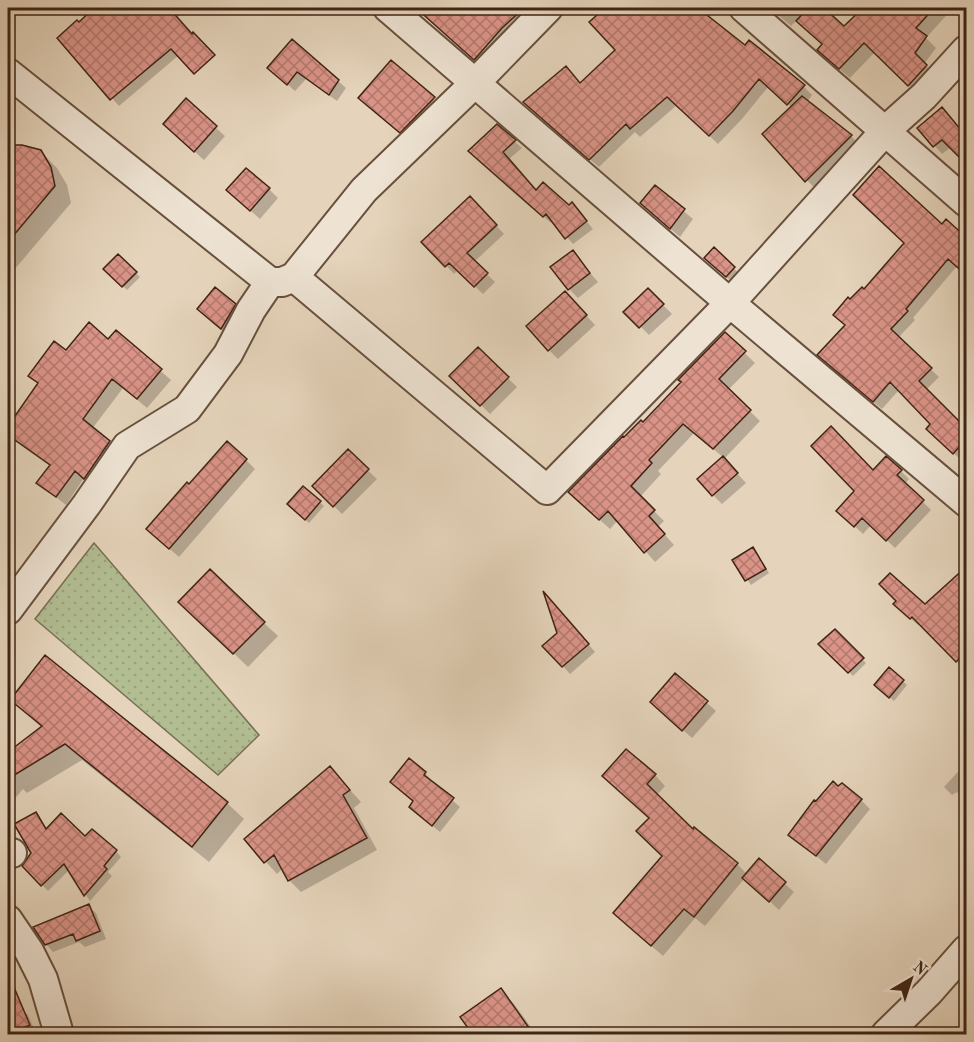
<svg xmlns="http://www.w3.org/2000/svg" width="974" height="1042" font-family="'Old Standard TT',serif">
	<defs>
		<pattern id="grass-dots" width="8" height="8" patternUnits="userSpaceOnUse" patternTransform="scale(1.5)"><rect width="8" height="8" fill="#b2bd92"/><path d="M2 2h.1M6 6h.1" fill="none" stroke="#9aa27d" stroke-width="1.8" stroke-linecap="round"/></pattern>
		<pattern id="building-cross-hatch" width="8" height="8" patternUnits="userSpaceOnUse" patternTransform="scale(1.5)"><rect width="8" height="8" fill="#da9387"/><path d="M0 0l8 8M0 8l8-8" fill="none" stroke="#b2786d"/></pattern>
	</defs>
	<rect width="100%" height="100%" fill="#e5d4bb"/>
	<filter id="stains"><feTurbulence type="fractalNoise" baseFrequency=".00333" numOctaves="4"/><feColorMatrix values="0 0 0 0 .2 0 0 0 0 .09 0 0 0 0 .02 0 0 0 .5 -.17"/></filter>
	<radialGradient id="worn" r=".72"><stop offset=".6" stop-color="#630" stop-opacity="0"/><stop offset="1" stop-color="#630" stop-opacity=".3"/></radialGradient>
	<path fill="url(#grass-dots)" stroke="#787054" stroke-width="1.5" d="M94 543 259 735 218 775 35 619Z"/>
	<path fill="#0003" d="M97 8H187L178 17 210 52 179 55 119 106 59 38 79 24Z
		M425 8H450L456 14 462 8H540L483 67 436 25 431 14Z
		M607 8H684L697 21 745 47 749 42 804 87 812 95 807 102 851 136 864 150 820 194 764 134 792 108 769 86 741 120 718 144 677 105 640 137 635 132 599 167 533 111 581 84 617 51 591 23Z
		M770 8H821L844 28 865 8H953L926 38 936 48 924 64 937 76 919 95 875 52 850 78 829 60 824 44 797 20 791 26Z
		M292 41 346 88 337 101 306 79 295 91 277 75Z
		M391 62 447 112 414 145 360 98Z
		M186 101 225 136 204 160 174 133Z
		M497 126 522 148 508 160 537 191 569 207 572 204 593 229 573 244 553 221 551 223 476 158Z
		M919 128 961 131 964 128 966 130V162L951 147 942 154Z
		M22 146 40 151 57 168 67 185 71 203 8 277V147Z
		M655 187 693 219 680 237 651 212Z
		M269 189 278 198 260 219 237 199Z
		M478 206 504 234 474 262 495 282 483 294 458 270 454 274 424 242Z
		M946 222 966 239V274L957 266 913 318 915 320 898 338 939 377 926 390 966 430V456L962 461 936 437 932 424 899 390 882 409 827 363 847 326 850 301Z
		M714 250 743 277 735 285 706 258Z
		M572 252 598 282 578 298 569 289Z
		M118 256 140 277 127 290 105 269Z
		M648 290 672 314 649 335 626 312Z
		M574 302 595 325 558 359 549 350Z
		M235 305 244 314 231 337 208 317Z
		M116 332 171 380 147 408 123 388 92 429 108 442 66 505 38 483 51 466 15 441 8 434V428L38 384 30 376 66 352 109 341Z
		M725 334 755 363 728 390 760 421 724 459 746 483 722 504 713 495 724 458 694 433 658 471 661 474 640 497 664 521 658 527 674 545 655 562 618 520 610 529 580 502 643 424Z
		M478 349 517 387 490 414 452 376Z
		M110 444 119 452 95 487 86 479Z
		M348 452 377 479 342 514 314 486Z
		M246 460 255 469 179 557 157 538 189 486Z
		M901 471 909 479 905 484 931 510 895 548 871 525 863 534 838 511 873 472Z
		M303 488 324 506 309 523 289 504Z
		M757 553 769 573 751 585 734 561Z
		M966 569V671L920 623 918 625 902 611 925 606Z
		M550 600 595 652 570 674 545 646 558 634Z
		M194 615 264 623 278 636 248 667Z
		M834 631 866 663 853 676 821 644Z
		M889 669 907 685 894 701 880 689Z
		M12 700 227 803 244 819 209 862 82 760 27 793 23 789 12 802 8 798V754L42 728Z
		M707 703 716 711 692 738 661 711Z
		M966 763V804L957 792 952 795 944 787Z
		M330 768 361 802 354 808 377 850 301 892 289 880 283 868 277 874 246 840Z
		M425 773 432 781 431 782 460 807 440 832 418 814 415 801 399 789Z
		M655 775 665 786 656 796 693 831 737 864 747 874 759 860 794 892 779 910 745 878 705 926 695 918 663 956 626 924 664 856 651 818 615 787Z
		M861 800 870 809 826 864 790 835Z
		M36 814 47 829 85 838 116 851 121 857 108 872 112 876 90 901 69 870 48 891 24 866 32 853Z
		M88 906 96 913 106 939 85 947 79 942 53 952 46 944Z
		M8 973 21 1008 28 1015 35 1031 27 1034H8Z
		M501 990 514 1004 536 1034H474Z"/>
	<path fill="url(#building-cross-hatch)" stroke="#3f2415" stroke-width="1.5" d="M94 8H169L192 34 193 32 215 55 194 74 171 49 110 100 57 38 77 20 79 22Z
		M416 8H524L502 28 474 60Z
		M605 8H698L745 45 749 40 805 85 787 105 759 79 733 111 709 136 667 97 630 129 626 124 589 160 523 102 566 66 580 83 615 50 589 22Z
		M808 8H824L844 26 863 8H934L916 28 927 36 915 53 927 65 908 86 864 43 839 69 817 50 822 44 796 21Z
		M292 39 339 80 329 95 297 72 287 85 267 68Z
		M391 60 435 97 400 133 358 98Z
		M802 96 852 135 805 182 762 134Z
		M186 98 217 126 194 152 163 124Z
		M942 107 966 136V164L942 140 933 147 917 128Z
		M497 124 516 140 503 152 536 190 543 182 569 205 572 202 587 221 565 239 546 214 543 217 468 151Z
		M8 145H22L41 150 51 167 55 186 8 242Z
		M879 166 942 224 946 219 966 237V275L948 259 906 309 908 311 891 329 932 368 919 381 966 428V439L953 454 926 429 930 424 890 382 873 402 817 355 845 325 833 315 848 297 850 299 862 287 864 289 904 243 853 195Z
		M246 168 270 188 250 211 226 190Z
		M655 185 685 209 670 229 640 203Z
		M470 196 497 225 467 253 488 273 474 287 449 263 445 267 421 242Z
		M714 247 735 267 726 277 704 258Z
		M573 250 590 273 568 290 550 267Z
		M118 254 137 272 122 287 103 269Z
		M215 287 236 304 221 329 197 309Z
		M648 288 664 304 639 328 623 312Z
		M565 291 587 315 548 351 526 326Z
		M89 322 108 339 116 330 162 369 137 399 112 379 83 419 110 441 84 479 75 471 56 497 36 483 50 465 8 435V426L38 383 28 376 54 341 66 350Z
		M725 332 746 351 719 379 751 410 713 449 683 424 649 460 652 463 631 486 655 510 649 516 665 534 644 553 608 511 599 520 568 492 623 436 624 437 641 420 643 422 681 382 678 380Z
		M478 347 509 377 480 406 449 376Z
		M831 426 873 470 886 456 902 470 897 475 924 500 886 541 862 518 854 527 836 511 854 491 811 446Z
		M227 441 247 459 169 549 146 529 187 482 189 484Z
		M348 449 369 469 333 507 312 486Z
		M723 456 738 473 712 496 697 479Z
		M303 486 321 501 305 520 287 504Z
		M753 547 766 569 745 581 732 560Z
		M966 567V652L956 662 912 617 910 619 893 604 896 601 879 584 890 573 925 604Z
		M210 569 265 622 233 654 178 602Z
		M543 591 589 644 562 667 542 646 557 633Z
		M835 629 864 658 848 673 818 644Z
		M45 655 228 802 192 847 65 744 8 779V752L42 726 10 700Z
		M889 667 904 680 889 698 874 685Z
		M675 673 708 701 682 731 650 702Z
		M626 749 656 774 647 784 693 829 694 827 738 863 694 917 684 909 651 946 613 913 662 856 636 831 649 818 602 776Z
		M409 758 426 772 424 775 454 798 432 826 409 807 413 801 390 782Z
		M330 766 350 790 343 795 367 838 288 881 274 855 264 863 244 839Z
		M833 781 838 786 842 783 862 799 816 856 788 835 814 800 816 801Z
		M36 812 46 829 61 813 85 836 92 829 117 850 104 866 107 869 84 896 64 864 41 886 22 866 31 853 14 824Z
		M759 858 786 882 769 902 742 878Z
		M89 904 100 931 76 941 73 934 45 945 33 927Z
		M8 973 30 1025 8 1034Z
		M501 988 534 1035H473L460 1017Z"/>
	<g fill="none" stroke-linecap="round" stroke-linejoin="round">
		<g stroke="#68503e" stroke-width="32">
			<path id="street" d="M388 8 730 303 966 502
				M744 8 966 202
				M8 73 270 282H282L294 277 547 490 730 303 886 130 924 96 966 50
				M294 277 364 190 476 82 548 8
				M8 610 87 504 127 446 187 409 228 354 251 310 270 282
				M8 854 12 853
				M8 920 29 951 43 979 59 1034
				M886 1034 929 992 966 950"/>
		</g>
		<use href="#street" stroke="#eee3d3" stroke-width="28"/>
	</g>
	<rect width="974" height="1042" fill="none" stroke="#e5d4bb" stroke-width="30"/>
	<rect x="9" y="9" width="956" height="1024" fill="none" stroke="#3f2415" stroke-width="3"/>
	<rect x="15" y="15" width="944" height="1012" fill="none" stroke="#3f2415" stroke-width="1.5"/>
	<g transform="translate(911 979) rotate(39)" stroke="#eee3d3" stroke-width="4.5" paint-order="stroke">
	<path d="M0-4.5L10 22L0 15L-10 22Z" fill="#3f2415"/>
	<text y="-9" font-size="16" font-weight="bold" text-anchor="middle" fill="#3f2415">N</text>
	</g>
	<rect width="100%" height="100%" filter="url(#stains)"/>
	<rect width="100%" height="100%" fill="url(#worn)"/>
</svg>
